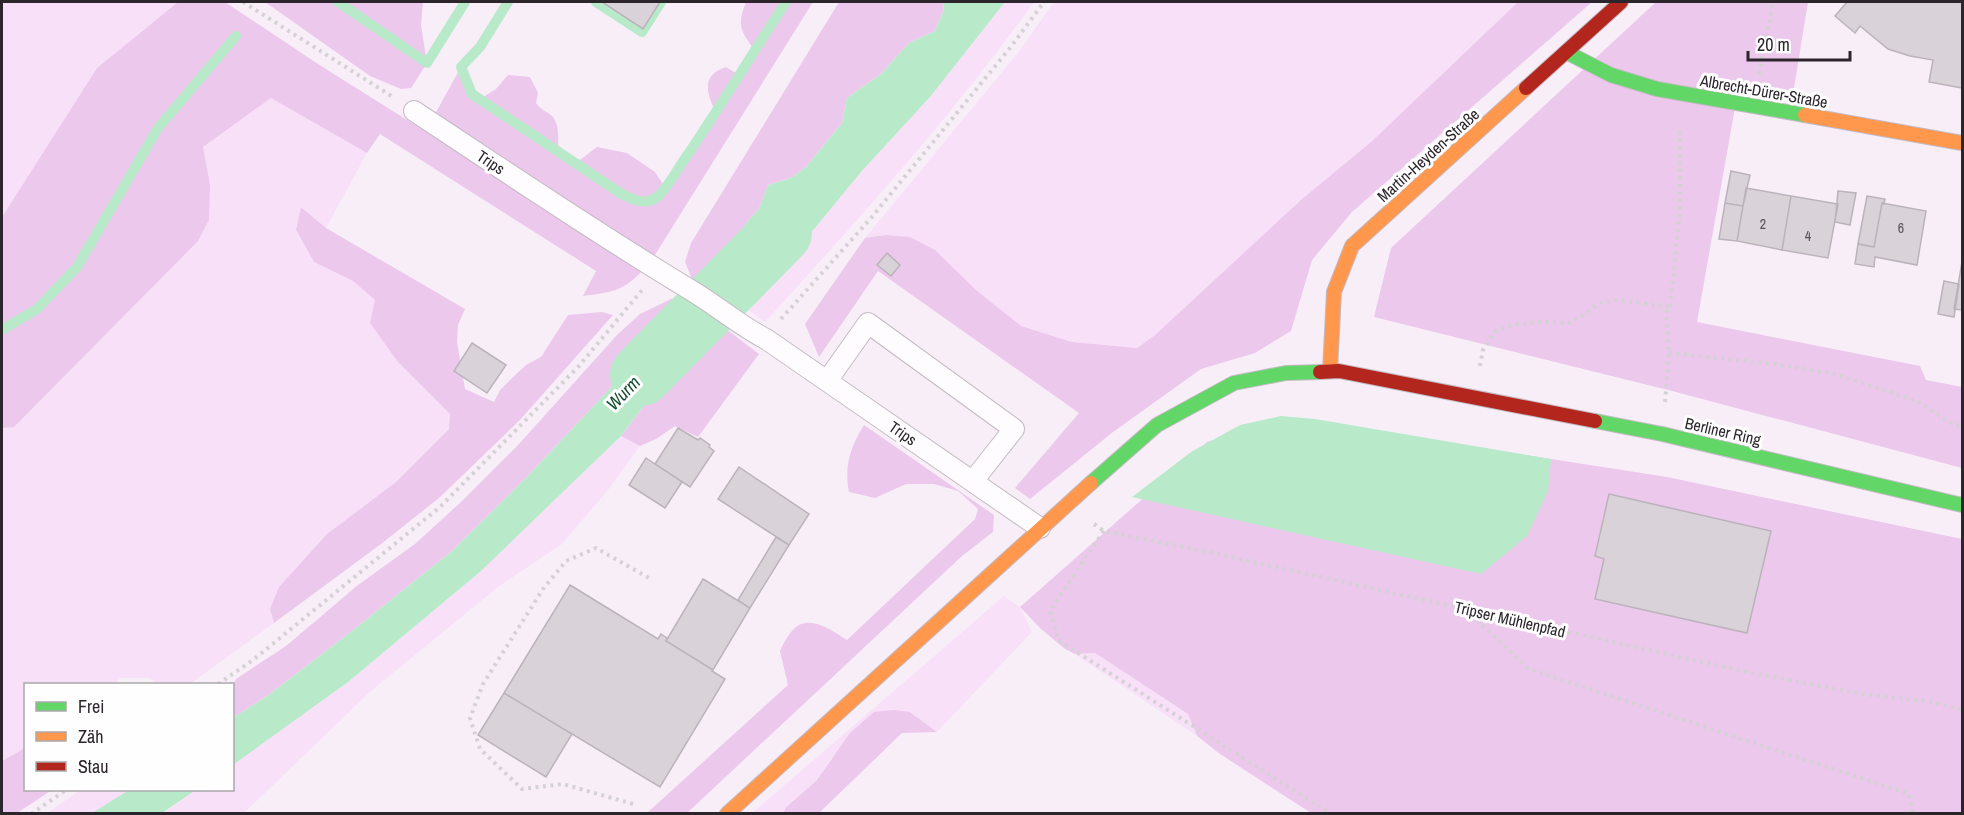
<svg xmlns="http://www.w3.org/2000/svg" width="1964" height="815" font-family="'Archivo Narrow',sans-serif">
	<rect width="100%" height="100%" fill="#f8eef8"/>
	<path fill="#f9e0f9" d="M2 2H178L97 68 2 217Z
		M1005 2H1034C953 115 859 219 765 322L740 304 796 251 861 172 930 97Z
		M1054 2H1518L1371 142 1302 199 1155 335 1137 348 1072 342 1021 326 976 290 886 235 865 238 1017 54Z
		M271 98 367 153 326 228 302 207 296 231 314 262 353 281 375 300 398 362 450 414 449 429 396 482 327 534 279 587 270 609 274 623 190 684H157L150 678H120L115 684H26L25 748 2 761V338L176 166Z
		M621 436 640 446 608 490 562 544 498 587 371 691 244 813 162 814 196 790H232L233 765 348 682 481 571Z
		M1004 596 1020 607 1032 632 937 732 910 712 832 757 816 781 786 806 783 813 751 814Z
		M1095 653 1188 714 1197 736 1075 654Z
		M80 790H129L92 813 46 814Z"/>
	<path fill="#ecc8ec" d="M178 2H225L318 64 644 269C623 292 612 292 583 296L596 271 380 134 367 153 271 98 203 147 210 185 209 220 198 241 14 427 2 428V217L97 68Z
		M265 2H423L421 25 427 63 411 88 401 89 370 76Z
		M746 2H813L653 258 435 114 461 67 472 94 480 99 496 89 508 75 530 77 538 93 536 103C541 110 546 111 552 116 560 124 558 141 558 152L576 163 597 147 627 153 655 172 665 187 716 112C706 93 701 75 726 67L739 75 755 51C740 30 737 26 746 2Z
		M839 2H944L943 12 935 31 909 43 881 74 847 98 842 123 806 167 791 178 768 185 759 209 747 222 707 284 692 279 685 262 691 243Z
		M1518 2H1592L1352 212 1312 260 1291 331 1255 353 1201 369 1113 432 1030 499 1015 488 1079 413 878 271 819 357 805 324 865 238 886 235 910 237 935 250 976 290 1021 326 1072 342 1137 348 1155 335 1302 199 1371 142Z
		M1656 2H1808L1793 94 1739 85 1697 322 1920 366 1926 380 1962 387V468L1676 392 1374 317 1391 248Z
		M301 207 326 228 465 309 458 325 457 342 465 389 494 402 500 390 510 380 526 365 541 357 568 315 602 312 613 315 520 420 439 498 381 544 274 623 270 609 279 587 327 534 396 482 449 429 450 414 398 362 370 323 375 300 353 281 314 262 296 230Z
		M671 299 681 300 695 310 619 379 525 479 452 551 352 631 270 694 233 718V685L236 679 286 646 358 585 415 544 461 502 519 444 617 335 640 314Z
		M725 328 759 354 698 437 675 426 656 439 640 446 621 436 648 400 684 360Z
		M1328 424 1667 477 1962 539V813H1311L1220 754 1197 736 1188 714 1095 653 1075 654 1065 649 1041 629 1020 607 1207 442 1265 425Z
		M864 425 994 515 993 532 962 556 687 813H647L788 685 780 651C783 645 787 636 792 631 808 612 832 631 847 640L975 519 978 509 958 491 934 484H906L875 498 849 492C844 466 850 448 864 425Z
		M894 710 910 712 937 732 902 733 819 813H783L786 807 816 781 850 733 874 712Z
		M25 748 26 790H52L17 813H2V761Z"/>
	<path fill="#b8eaca" d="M944 2H1005L930 97 861 172 796 251 740 304 707 284 747 222 759 209 768 185 791 178 806 167 842 123 847 98 881 74 909 43 935 31 943 12Z
		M695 310 725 328 684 360 648 400 621 436 481 571 348 682 233 765V718L270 694 352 631 452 551 525 479 619 379Z
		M1281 416 1315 419 1551 459 1548 491 1527 536 1481 574 1132 497 1191 452 1240 425Z
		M129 790H196L162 813H92Z"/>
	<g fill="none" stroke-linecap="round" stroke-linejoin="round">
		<path stroke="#b8eaca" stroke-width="10" d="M338 2 427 63 465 2
			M508 2 480 47 461 67 472 94 620 193C632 199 646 207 658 196 669 186 679 166 688 154 722 104 753 52 786 2
			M596 2 642 32 661 2
			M2 330 37 309 77 267 158 128 236 36"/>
		<path stroke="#b8eaca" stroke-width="62" d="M641 375 781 233"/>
	</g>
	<path fill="#d9d2d9" stroke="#bbb3bb" stroke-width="1.5" d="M602 2H660L643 29Z
		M1847 2H1962V88L1929 82 1933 60 1910 56 1888 49 1860 26 1855 33 1835 16Z
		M1731 171 1750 175 1743 206 1725 203Z
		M1746 188 1791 196 1782 250 1737 241Z
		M1838 191 1856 193 1850 225 1835 222Z
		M1791 196 1838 204 1828 258 1782 250Z
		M1867 196 1885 199 1884 204 1882 203 1874 247 1858 244Z
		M1725 203 1743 206 1737 241 1719 239Z
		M1882 203 1926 211 1917 265 1875 257 1874 267 1855 264 1858 244 1874 247Z
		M887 253 900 265 891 276 877 265Z
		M1962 262V310L1954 309Z
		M1944 281 1959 284 1954 317 1938 314Z
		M472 343 506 365 487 393 454 371Z
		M678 428 698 440 700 438 710 445 709 447 714 451 690 487 655 464Z
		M646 458 682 482 665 508 629 485Z
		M739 467 809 514 789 545 718 499Z
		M1609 494 1771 531 1747 633 1595 599 1604 559 1595 556Z
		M776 537 789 545 750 608 738 600Z
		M703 579 750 608 713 670 666 641Z
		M570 585 658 639 661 634 667 638 666 641 713 670 712 671 725 679 660 787 504 693Z
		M504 693 572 734 546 777 478 735Z"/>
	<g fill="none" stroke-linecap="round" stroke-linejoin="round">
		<g stroke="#c3bbc3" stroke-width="22">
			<path id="lane" d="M414 111C505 171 596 233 689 289 716 305 739 325 766 339L1040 528
				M827 381 868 323 1014 429 973 481"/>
		</g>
		<g stroke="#c3bbc3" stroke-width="16">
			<path id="fast" d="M1566 52 1611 75 1657 89 1805 115
				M1595 421 1662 434 1962 505
				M1091 483 1157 425 1234 383 1286 373 1320 372"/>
		</g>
		<g stroke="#c3bbc3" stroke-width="16">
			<path id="slow" d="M1805 115 1962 143
				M1330 371 1334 292 1352 246 1526 88
				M727 814 1091 483"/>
		</g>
		<g stroke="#c3bbc3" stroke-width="16">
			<path id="jam" d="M1526 88 1621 2
				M1320 372 1339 371 1595 421"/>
		</g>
		<path stroke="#d5d2d5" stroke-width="4" stroke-dasharray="3 4.5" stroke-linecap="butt" d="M243 2 393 97
			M1759 74 1773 2
			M781 319 871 218 1010 48 1044 2
			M1669 353 1775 364 1835 374 1917 401 1954 425 1962 426
			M1480 366 1483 350 1496 331 1513 325 1543 322 1569 323 1585 314 1600 303 1618 300 1669 307
			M1665 402 1669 353 1666 312 1670 308 1680 209V127
			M1094 524 1104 531 1218 554 1752 673 1862 694 1932 702 1962 710
			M1104 531 1050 610 1058 640 1331 814
			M1466 610 1529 669 1909 794 1913 814
			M218 684 253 660 440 507 579 366 642 290
			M633 804 563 784 522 789 480 749 470 718 483 684 543 589 566 561 596 548 649 578
			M31 814 66 790"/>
		<use href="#lane" stroke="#fefcfe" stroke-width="20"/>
		<use href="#fast" stroke="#63d668" stroke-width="14"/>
		<use href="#slow" stroke="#ff974d" stroke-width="14"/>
		<use href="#jam" stroke="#b3261e" stroke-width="14"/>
	</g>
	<g text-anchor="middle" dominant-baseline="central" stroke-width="6" stroke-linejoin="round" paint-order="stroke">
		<g font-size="14" fill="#575157">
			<text x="1763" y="224">2</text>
			<text x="1901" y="228">6</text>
			<text x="1808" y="236">4</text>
		</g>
		<g font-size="16" fill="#2c262c" stroke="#fefefe">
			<text transform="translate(1764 91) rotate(10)">Albrecht-Dürer-Straße</text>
			<text transform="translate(1428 155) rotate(-42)">Martin-Heyden-Straße</text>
			<text transform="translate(491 162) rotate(34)">Trips</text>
			<text transform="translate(1723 431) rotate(13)">Berliner Ring</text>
			<text transform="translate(903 433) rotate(35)">Trips</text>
			<text transform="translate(1510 619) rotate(13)">Tripser Mühlenpfad</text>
		</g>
		<g font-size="18" font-style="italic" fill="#154c2d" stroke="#fefefe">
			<text transform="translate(623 393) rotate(-46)">Wurm</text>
		</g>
	</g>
	<rect width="1964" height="815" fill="none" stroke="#2c262c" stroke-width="6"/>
	<rect x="24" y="683" width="210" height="108" fill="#fefefe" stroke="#aaa8aa" stroke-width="1.5"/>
	<rect x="36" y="702" width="30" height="9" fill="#63d668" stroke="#aaa8aa" stroke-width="1.5"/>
	<text x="78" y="713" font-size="18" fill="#2c262c">Frei</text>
	<rect x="36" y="732" width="30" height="9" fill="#ff974d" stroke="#aaa8aa" stroke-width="1.5"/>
	<text x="78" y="743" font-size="18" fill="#2c262c">Zäh</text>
	<rect x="36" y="762" width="30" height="9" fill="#b3261e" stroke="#aaa8aa" stroke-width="1.5"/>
	<text x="78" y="773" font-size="18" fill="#2c262c">Stau</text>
	<path d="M1748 51v9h102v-9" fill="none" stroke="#2c262c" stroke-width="3"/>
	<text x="1757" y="51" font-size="18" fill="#2c262c" stroke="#fefefe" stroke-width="4.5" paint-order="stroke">20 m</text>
</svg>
